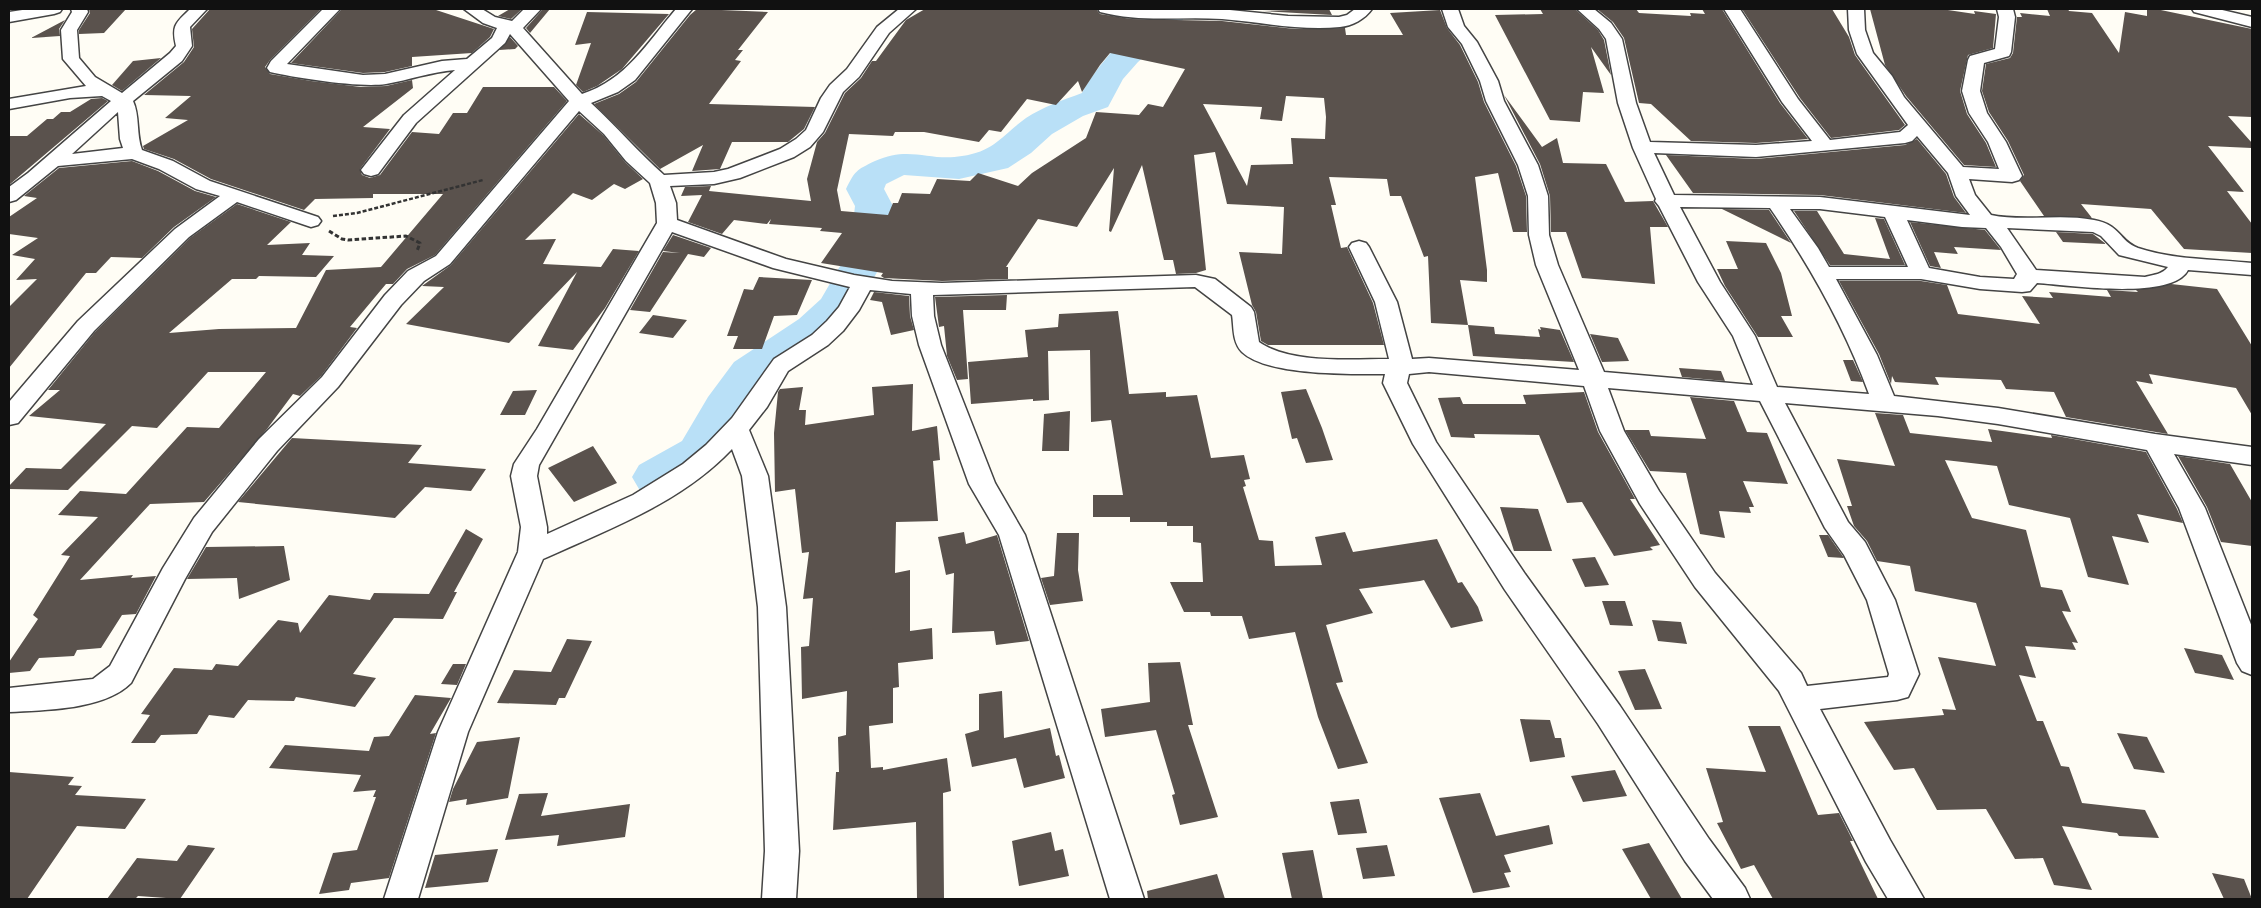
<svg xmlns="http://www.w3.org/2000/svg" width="2261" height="908" font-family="Bitter,serif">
	<rect width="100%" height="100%" fill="#fffdf5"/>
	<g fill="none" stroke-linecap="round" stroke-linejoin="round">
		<path fill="#b9e0f7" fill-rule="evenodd" d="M1168 9 1179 11 1184 18 1179 25 1138 62 1123 79 1108 107 1083 116 1052 134 1031 153 1008 168 959 179 904 175 886 184 884 189 893 206 890 249 853 315 829 339 766 382 746 413 716 465 675 489 657 495 639 489 632 477 639 465 682 441 708 397 734 362 799 319 821 299 850 249 855 206 846 189C855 171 856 170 875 161 910 145 930 162 962 156 995 151 1001 136 1026 118 1043 107 1063 100 1082 93 1096 67 1140 14 1168 9Z"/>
	</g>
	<path fill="#5a524d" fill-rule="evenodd" d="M89 9 111 10 126 9 104 33 79 34V30L90 13Z
		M210 9H321L270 60 265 67 270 74 311 81 361 87 386 86 412 80 413 88 363 127 390 129 360 169 362 175 370 178 380 175 412 132 439 134 453 113H467L483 87H554L567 101 435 255 407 269 393 284H386L350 327 357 328 321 376 300 396 293 394 267 429 204 502 150 504 80 580 133 575 131 578 156 576 136 614 122 615 101 648 77 650 74 656 39 658 30 671 9 673V662L38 619 33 615 70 556 61 555 98 517 58 515 80 491 126 494 187 427 219 428 266 372H208L157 428 132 426 68 490 9 489V486L26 468 61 469 106 424 29 416 60 390H48L95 332 190 238 237 204 291 222 267 245 310 243 302 255 334 256 316 277 259 276 256 279H232L169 333 219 329 296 328 326 270 381 267 443 194H373V198L315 199 304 210 211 179 174 159 144 149 143 146 188 120 165 118 191 96 144 95 184 62 194 47 192 29Z
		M342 9H433L494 29 490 37 472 53 412 57V66L385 72 363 73 291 63Z
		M510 9H522L511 19 498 16Z
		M543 9H550L530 33 526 28Z
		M697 9 768 12 738 50H743L735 60 741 61 709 104 815 107 804 129 788 142H732L720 169 692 171 703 145 660 169 594 104 619 94 636 82 690 15Z
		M925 9H1096L1100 14 1131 19 1222 21 1295 29 1345 28 1346 35H1403L1390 13 1440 10 1447 28 1460 45 1478 82 1484 102 1516 166 1526 196 1527 232H1513L1498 173 1475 177 1487 270V282L1460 280 1468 325 1431 323 1428 256 1424 257 1401 196H1390L1387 179 1329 177 1336 205H1331L1341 248 1347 247 1373 303 1384 345H1268L1261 341 1256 312 1252 305 1239 252 1282 254 1284 207 1227 204 1215 152 1194 155 1206 270 1196 273 1176 274 1173 260H1164L1142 165 1111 232 1109 231 1114 168 1077 227 1038 219 1006 267H1008V279L942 281 884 278 881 276 883 273 821 263 842 233 820 231 822 228 769 224 771 219 767 224 734 220 722 234 688 222 702 195 681 196 685 187 711 186 709 191 811 201 807 179 817 142 825 133 845 93 861 78 872 61H876L906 20ZM1110 53 1185 69 1163 107 1148 104 1139 115 1096 112 1086 138 1032 173 1018 186 978 173 970 181 937 179 930 194 902 193 898 203H893L888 215 841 211 837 190 849 134 893 136 895 132H924L979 142 989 130 1001 132 1027 99 1056 105 1078 81 1082 92 1100 65ZM1286 96 1324 98 1326 117 1325 139 1291 138 1293 164 1251 165 1247 186 1203 104 1262 107 1260 119 1282 121Z
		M1320 9H1329L1332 15 1262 11Z
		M1540 9H1575L1598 30 1604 40 1611 75 1591 47 1604 93 1583 92 1580 122 1550 120 1495 15 1543 14Z
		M1597 9H1636L1639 13 1691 16 1690 13 1705 14 1702 9H1722L1780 103 1808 139 1756 143 1691 141 1651 104 1639 103 1624 38 1613 22Z
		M1742 9H1832L1849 37 1855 55 1905 125 1899 130 1831 138 1800 98Z
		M1870 9H1941L1975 14 1974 11 1996 14 1993 48 1968 55 1960 91 1967 114 1986 143 1996 167 1964 165 1906 96 1885 65Z
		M2047 9H2068L2069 11 2092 13 2119 53 2125 12 2147 16V9H2156L2252 29V117L2228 116 2252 143V148L2208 146 2244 192 2227 191 2252 224V253L2184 249 2151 209 2081 204 2092 218 2044 216 2020 181 2024 175 2008 141 1989 112 1982 91 1986 64 2010 58 2013 53 2017 17H2022L2020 13 2050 16Z
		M587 12 669 14 622 69 597 86 583 92 576 85 591 43 575 45Z
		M65 20 59 29 60 36 31 38Z
		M510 37 518 46 515 49 499 50Z
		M161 58 122 91 112 85 133 61Z
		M1504 95 1542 147 1557 138 1563 163 1606 164 1625 202 1653 201 1668 227H1650L1655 284 1582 278 1566 232H1551L1550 196 1540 164Z
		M102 98 108 101 9 185V136H27L47 119H53L61 112H70L91 99Z
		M579 114 603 135 625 162 643 179 625 189 614 184 592 200 573 193 525 240 556 239 543 264 601 267 613 249 639 251 605 308 573 350 538 346 577 272 509 343 406 324 444 287 422 286 451 265Z
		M1917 139 1946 174 1954 197 1966 213 1820 195 1693 193 1666 155 1756 159 1905 145Z
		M132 161 158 171 195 191 216 197 174 227 142 258 111 257 96 273H86L9 368V307L37 279 16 280 35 259 12 255 38 238 9 234V217L37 198 24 196 59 168Z
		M1722 209 1769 210 1791 243Z
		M1794 211H1817L1844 254 1890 259 1875 218 1884 219 1905 265H1830Z
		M1910 222 1985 230 2001 250 1954 247 1958 254 1934 252 1941 268 1930 266Z
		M2056 232 2093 234 2106 244 2063 242Z
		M673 235 711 248 704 257 688 254 650 312 630 310 663 252 680 253 663 251Z
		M1726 241 1766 243 1781 273 1792 316H1781L1793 337H1758L1725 286 1717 269H1738Z
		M759 277 812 280 797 315 774 316 762 349H733L738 336H727L744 289 753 290Z
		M1839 281H1921L1947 285 1958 314 2040 324 2022 296 2053 298 2049 292 2111 297 2107 290 2138 292 2136 290 2171 284 2217 289 2252 346V415L2236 388 2149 374 2153 384 2136 381 2168 434 2066 417 2054 392 2006 389 2001 380 1935 377 1939 385 1895 382 1892 376 1891 384 1879 354Z
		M874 292 909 296 910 316 914 330 891 335 882 302 870 300Z
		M1007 295 1006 310H963L968 379 957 380 947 356 944 326 939 327 935 297Z
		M1118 311 1129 394 1166 392V397L1197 395 1211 458 1244 455 1250 479 1244 480 1246 486 1243 487 1259 540 1273 541 1275 566 1322 565 1315 537 1345 532 1353 552 1437 539 1458 583 1462 582 1478 607 1483 621 1451 628 1424 580 1420 581 1359 589 1373 613 1326 625 1343 682 1336 683 1368 763 1338 769 1318 717 1295 632 1249 639 1242 616H1211L1210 612H1184L1170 582H1203L1201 543 1193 542V526H1167V522H1130V517H1093V495H1123L1111 420 1091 422 1090 350 1048 351 1049 400 1033 401V399L971 404 968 362 1028 357 1025 330 1058 327 1059 314Z
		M653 315 687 320 673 338 639 333Z
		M1468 325 1494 327 1495 334 1540 337 1538 329 1541 330 1540 327 1560 330 1574 362 1473 356Z
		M1590 334 1618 338 1629 361 1602 362Z
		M1843 360H1853L1863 382 1851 381Z
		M1679 368 1721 371 1725 381 1682 377Z
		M913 384 912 431 937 426 940 460 933 461 938 521 896 522 895 573 910 570V631L932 628 933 659 898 663 899 687 893 688V723L869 726 871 768 883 767V770L947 758 951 791 943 793 944 899H917L916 822 833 830 836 772H839L838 737 846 735 847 691 802 699 801 647 809 646 813 598 803 599 809 552 802 553 795 489 775 492 774 433 778 392 780 389 803 387 799 410H806L805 425 874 415 872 387Z
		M1306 389 1322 428 1333 460 1306 463 1297 438 1292 439 1281 392Z
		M537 390 525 415H500L513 391Z
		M1584 392 1598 432 1635 499H1630L1660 545 1650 547 1653 550 1614 556 1582 502 1567 503 1539 435 1474 434 1475 438 1451 437 1438 398 1460 397 1463 404H1526L1523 395Z
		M1690 397 1734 401 1747 432 1767 433 1788 484 1743 481 1754 507H1749L1751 513 1719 511 1725 538 1700 534 1686 473 1650 471 1625 430H1649L1651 436 1706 439Z
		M1070 411 1069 451H1042L1044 414Z
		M1875 413 1903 415 1910 433 1992 442 1988 429 2052 438 2051 435 2146 452 2177 509 2183 523 2137 514 2149 543 2112 536 2129 585 2088 577 2070 518 2009 505 1997 466 1945 460 1972 518 2026 530 2041 587 2062 590 2071 612 2062 611 2078 643 2072 642 2076 650 2025 646 2036 678 2019 675 2037 721H2043L2061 766 2069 767 2082 803 2145 810 2159 838 2119 836 2117 833 2062 826 2092 890 2054 885 2043 858 2015 859 1986 809 1937 810 1914 768 1894 770 1864 722 1944 715 1942 709 1956 710 1938 657 1996 666 1976 603 1915 591 1910 566 1877 561 1867 541 1854 526 1847 506H1852L1837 459 1895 466Z
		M292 438 422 445 408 463 486 469 471 491 425 487 395 518 238 502Z
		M593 446 617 483 574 502 548 468Z
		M2178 456 2230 464 2252 502V546L2221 542 2207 507Z
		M1500 507 1538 509 1552 551H1514Z
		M466 529 483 539 454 592H457L443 619 394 618 353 674 376 678 355 707 296 697 294 701 248 700 234 718 209 715 197 734 161 735 155 743H131L150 715 141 714 174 668 212 670 216 664 238 666 278 620 298 623 300 633 329 595 370 600 374 593 429 594Z
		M964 532 966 544 997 535 1029 641 996 645 994 631 952 633 954 573 946 575 938 537Z
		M1057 533H1079L1078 570 1083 601 1050 605 1041 578 1054 576Z
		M1819 535H1828L1844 558 1828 557Z
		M284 546 290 580 239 599 237 578 187 579 206 547Z
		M1595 557 1609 585 1585 587 1572 559Z
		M1602 601H1625L1633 626 1610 625Z
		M1652 620 1681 622 1687 644 1658 641Z
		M567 639 592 641 565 698H559L556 705 497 703 514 670 551 672Z
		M2184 648 2222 655 2234 680 2195 673Z
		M1180 662 1193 725H1188L1218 817 1180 825 1172 795 1175 794 1156 730 1105 737 1101 709 1150 702 1148 663Z
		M453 664H466L457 685 441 684Z
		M1645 669 1662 709 1635 710 1618 671Z
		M1002 691 1004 738 1050 728 1056 756 1059 755 1065 778 1024 788 1016 758 972 767 965 734 979 730V694Z
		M415 695 451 698 430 734 436 733 389 878 351 883 349 890 319 894 333 853 357 850 376 797H373L376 790 353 792 361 775 269 768 285 745 369 751 374 737 389 736Z
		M1520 719 1550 720 1555 738H1561L1565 757 1530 762Z
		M1748 726H1780L1818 815 1839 813 1853 841H1850L1878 899H1773L1754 865 1741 869 1717 823 1723 822 1706 768 1766 772Z
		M2117 733 2147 737 2165 773 2134 769Z
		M520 737 508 798 466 805 467 799 449 802 453 789 477 742Z
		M1615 770 1627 796 1583 802 1571 776Z
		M9 772 74 777 68 785 82 786 75 795 146 799 125 829 77 826 27 899H9Z
		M548 793 541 816 630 804 625 837 557 846 559 835 505 840 519 794Z
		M1480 793 1496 836 1549 825 1553 844 1504 855 1511 872 1504 873 1510 887 1473 893 1439 798Z
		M1359 799 1367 833 1338 835 1330 802Z
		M1051 832 1055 851 1063 849 1069 876 1019 886 1012 841Z
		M1649 843 1682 899H1651L1622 849Z
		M188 845 215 848 180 899 138 896 135 899H107L137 858 177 861Z
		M1387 845 1395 876 1363 879 1356 848Z
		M498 849 488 882 425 888 435 855Z
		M1313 850 1323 899H1292L1282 853Z
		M2212 873 2244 879 2252 899H2224Z
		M1217 874 1225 899H1148L1147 891Z"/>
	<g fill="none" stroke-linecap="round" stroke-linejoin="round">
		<g stroke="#444" stroke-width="3">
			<path id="minor" d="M29 9H62L60 12 54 14 9 22V12Z
				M71 9H87L88 12 77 30 79 58 95 77 122 93 170 53 176 46C171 25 176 23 190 9H207L190 27 192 46 182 61 133 101C140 116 136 134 142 150L173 161 210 181 318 217 321 221 318 225 311 227 237 202 189 237 94 331 18 423 9 425V402L78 321 175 229 220 196 196 189 159 169 132 159 58 166 16 200 9 202V187L28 173 111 101 102 96 70 98 9 109V99L86 86 63 59 61 30 72 12ZM118 112 120 139 123 148 72 154Z
				M323 9H340L287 64 363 75 385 74 442 61 467 59 492 38 497 28 483 23 464 9H482L495 17 512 21 524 9H541L523 28 582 94C626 80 647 43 676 9H692L635 80 618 92 591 103C616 126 638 152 664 175L714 172 728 169 780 149 796 139 806 130 821 98 830 85 847 69 877 27 899 9H916L889 33 859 77 843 92 823 132 810 147 794 157 740 178 714 184 670 186 676 203 677 220 786 259 854 275 892 281 942 283 1196 275 1215 279 1251 307 1254 312 1259 342C1290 364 1350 359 1389 359L1375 302 1349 247 1352 243 1359 241 1366 243 1369 247 1397 302 1412 359 1429 358 1579 370 1536 265 1529 235 1528 196 1518 165 1486 101 1480 81 1462 44 1448 27 1442 9H1458L1464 26 1477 42 1498 81 1504 101 1538 165 1548 196 1549 235 1558 265 1604 372 1753 385 1733 336 1698 282 1659 206 1655 201 1656 199 1633 148 1618 103 1606 39 1599 29 1577 9H1594L1611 23 1622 39 1636 103 1650 142 1756 145 1812 141 1782 102 1724 9H1740L1798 99 1830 140 1900 132 1908 125 1857 54 1849 30 1848 9H1864L1865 30 1873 53 1892 76 1904 97 1963 167 1999 169 1988 142 1969 113 1962 91 1968 60 1970 56 1995 49 1999 17 1997 9H2013L2015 17 2011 52 2009 56 1984 63 1980 91 1987 113 2006 142 2022 176 2019 180 2012 182 1969 179 1975 195 1991 215C2024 222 2060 213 2094 220 2121 225 2119 241 2138 248 2174 260 2215 259 2252 263V275L2188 270C2172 301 2068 285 2037 283L2030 291 2022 292 1980 289 1921 279H1836L1877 355 1894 396 1998 408 2155 434 2252 447V465L2174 454 2205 508 2252 627V675L2242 671 2237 663 2179 508 2147 450 1998 424 1938 416 1785 403 1848 522 1865 542 1895 600 1919 674 1908 697 1897 700 1820 709 1890 840 1924 899H1888L1866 862 1779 691 1695 587 1640 504 1600 431 1584 386 1429 372 1409 374 1407 383 1436 442 1525 574 1620 706 1709 839 1745 888 1750 899H1713L1685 861 1598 724 1505 590 1413 444 1383 383 1385 374C1351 374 1267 376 1242 352 1232 342 1234 326 1232 315L1195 287 933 295 934 316 941 345 995 483 1025 535 1144 899H1110L999 535 969 484 919 345 912 316 911 294 870 290 859 310 843 331 828 345 788 371 767 407 749 430 768 476 786 607 799 851 796 899H762L765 851 758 607 742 476 732 449C681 503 609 529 543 559L468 732 418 899H384L438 732 518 552 521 527 511 476 514 464 537 429 657 223 656 203 650 183 626 161 604 134 579 111 450 264 424 281 401 305 338 387 277 451 212 532 185 579 131 683C104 710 45 710 9 712V688L93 679 110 666 163 568 194 518 259 439 322 377 385 295 408 271 436 256 569 101 510 34 505 43 416 123 378 174 371 176 364 174 361 170 404 115 455 70C431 72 409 80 386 84 360 88 297 78 270 72L267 68 271 61ZM1917 136 1948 173 1956 196 1970 215 1820 197 1674 195 1654 153 1756 157 1905 143 1912 141ZM1680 207 1770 208C1810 266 1845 328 1869 394L1777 387 1755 336 1720 282ZM1790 209H1820L1885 217 1908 267H1829L1818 248ZM1907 220 1962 227 1986 228 2001 247 2017 274 2014 279 1980 277 1929 268ZM2007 228 2093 232 2101 236 2119 255 2168 267C2163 274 2153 275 2145 277L2036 270ZM672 232 773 268 850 287 839 307 827 321 812 335 774 359 732 418 706 445 683 464 633 495 547 534V527L537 476 539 465ZM1608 388 1760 401 1825 528 1844 555 1867 600 1889 674 1888 677 1807 686 1801 673 1715 573 1659 491 1624 431Z
				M1098 9H1220L1288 16 1339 17 1347 15 1355 9H1372C1365 19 1352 26 1340 27 1301 31 1260 22 1222 19 1180 16 1142 23 1100 12Z
				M2192 9H2218L2252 17V27L2194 12Z"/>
		</g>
		<path stroke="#333" stroke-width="2.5" stroke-dasharray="4 2" stroke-linecap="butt" d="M333 216 357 213 483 180"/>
		<path stroke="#333" stroke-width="3" stroke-dasharray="4.5 2.5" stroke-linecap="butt" d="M329 231 342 239 348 240 406 236 420 243 417 251"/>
		<use href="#minor" fill="#fff" fill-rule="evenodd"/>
	</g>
	<rect width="2261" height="908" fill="none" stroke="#111111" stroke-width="20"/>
</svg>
